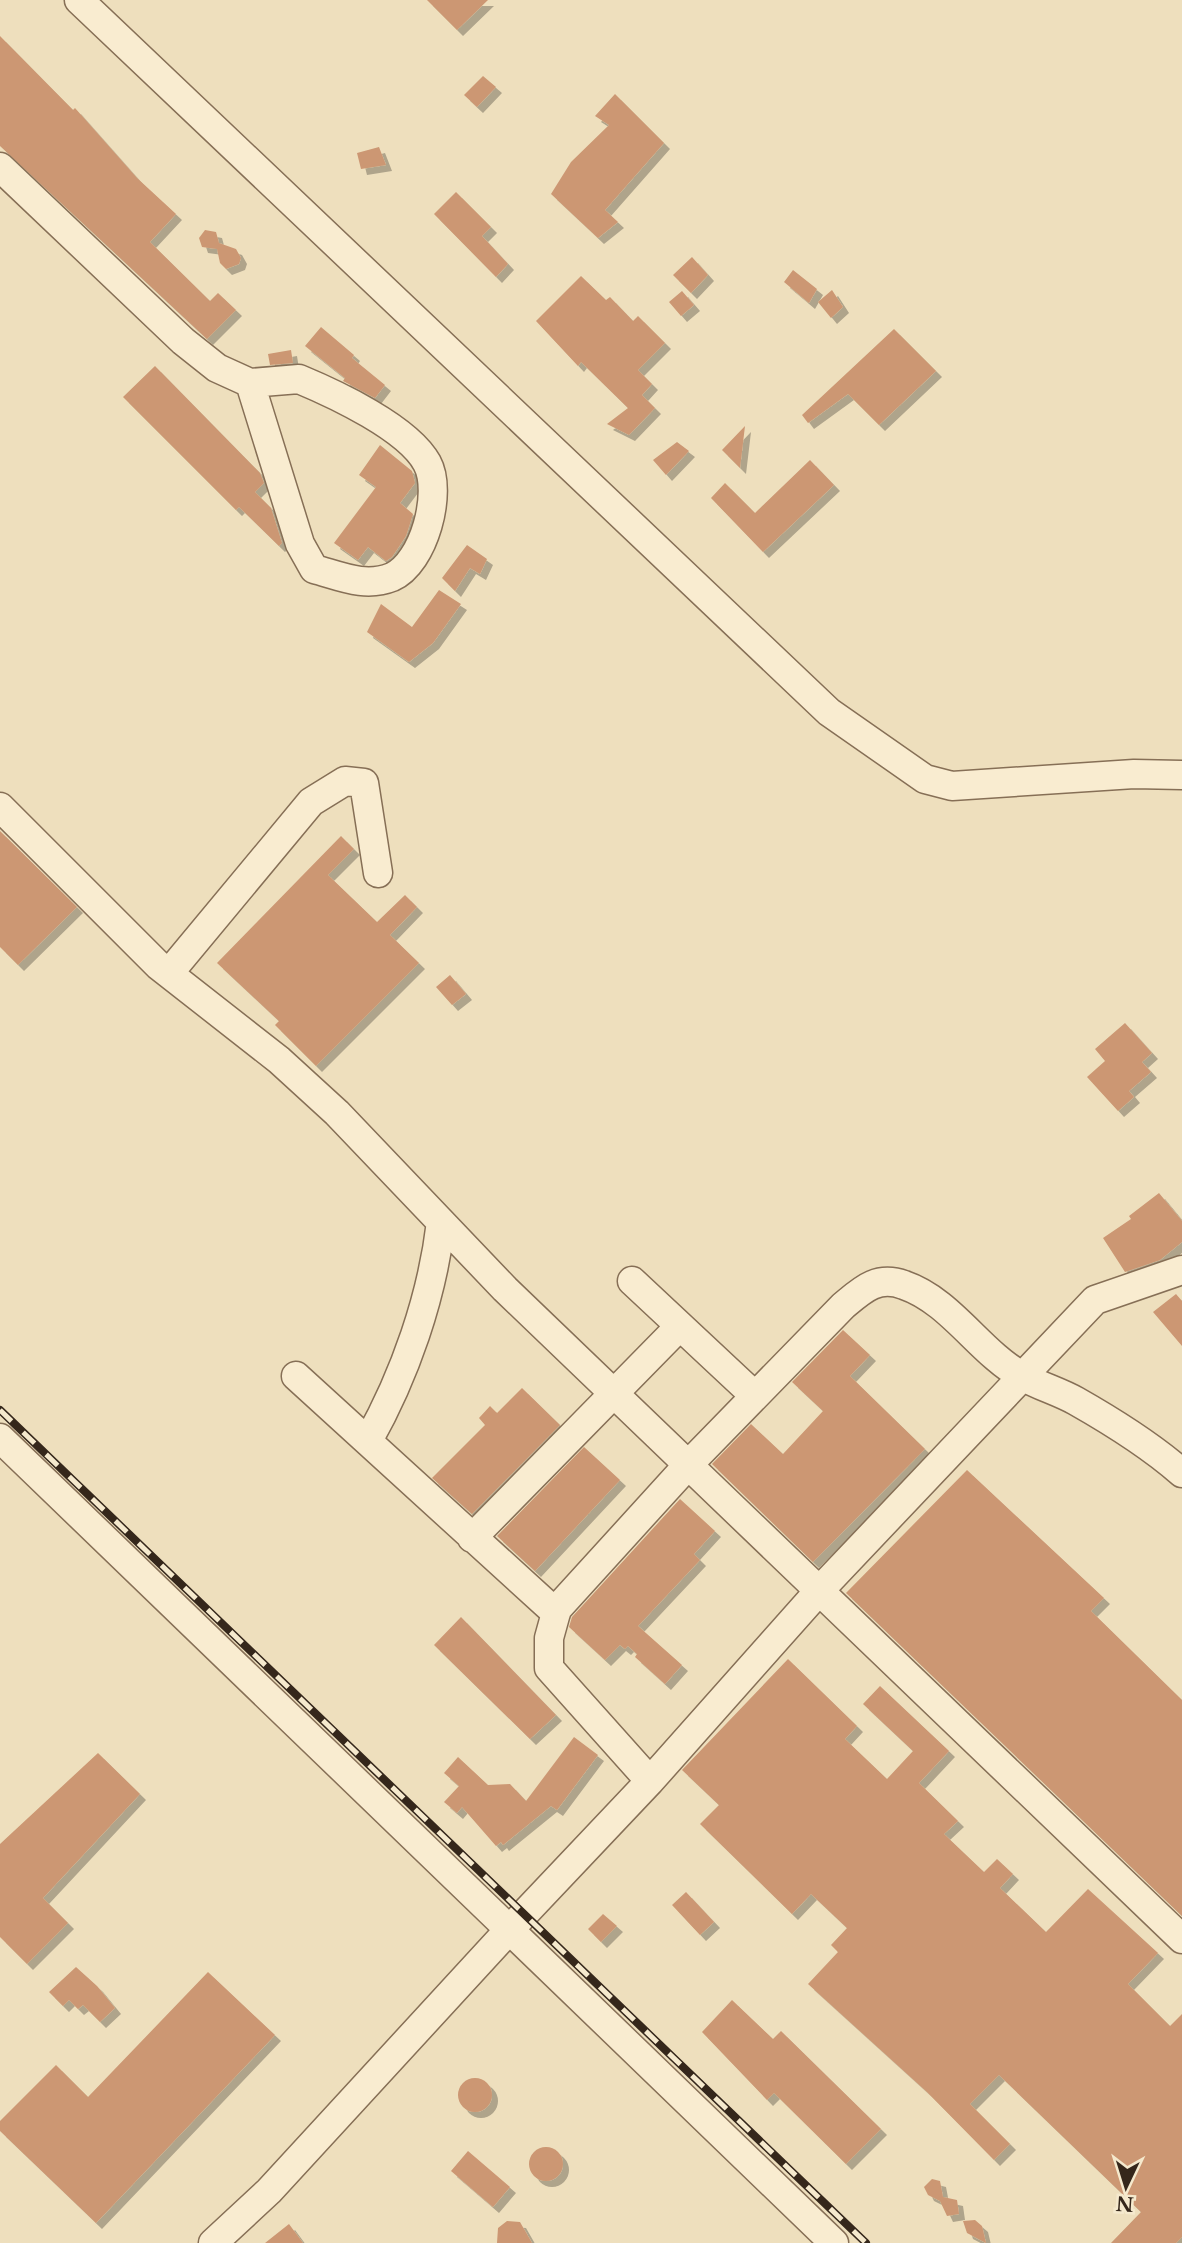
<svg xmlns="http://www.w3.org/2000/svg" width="1182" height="2243" font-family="'Libre Baskerville',serif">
	<defs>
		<filter id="shadow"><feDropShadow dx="6" dy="6" stdDeviation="0" flood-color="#0004"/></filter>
	</defs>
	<rect width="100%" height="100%" fill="#eedfbd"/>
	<path fill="#cc9773" filter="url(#shadow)" d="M427 0H488L457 30Z
		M0 36 73 110 75 108 137 178 176 214 150 242 210 301 218 293 236 310 207 339 0 146Z
		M483 76 496 87 477 107 464 95Z
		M615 94 664 143 605 210 618 222 598 238 551 194 571 162 609 125 595 116Z
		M379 147 386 165 361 169 357 153Z
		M456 192 491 227 482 236 508 264 496 277 434 214Z
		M205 230 216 232 219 243 236 249 241 258 239 264 226 269 220 263 217 249 202 247 199 238Z
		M692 257 708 275 691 293 673 275Z
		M793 270 817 289 809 303 784 282Z
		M581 276 606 300 610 297 633 321 638 316 665 343 638 370 652 384 642 395 655 408 629 435 607 424 628 408 581 362 578 366 536 321Z
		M832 290 843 307 831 318 818 302Z
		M682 291 694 305 681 316 669 302Z
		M321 327 354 355 352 358 385 385 375 398 343 381 345 378 305 346Z
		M894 329 936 371 879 425 848 394 808 423 802 415Z
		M291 350 293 363 270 365 268 354Z
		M155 366 260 473 264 483 255 492 271 508 282 543 279 546 239 507 236 510 123 397Z
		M745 426 740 468 722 450Z
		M677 442 689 451 666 475 653 460Z
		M380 445 412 471 415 483 400 503 413 514 406 536 392 557 386 561 368 547 358 560 334 543 376 487 359 475Z
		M810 460 834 485 763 552 711 498 725 483 755 513Z
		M467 545 487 559 480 574 470 568 455 591 442 578Z
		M439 590 461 604 433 643 409 662 367 632 381 604 412 627Z
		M0 831 77 907 18 965 0 947Z
		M341 836 354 849 328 875 377 922 405 895 417 907 390 935 419 963 316 1066 275 1025 279 1021 217 963Z
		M450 975 466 994 452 1005 436 987Z
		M1125 1023 1152 1053 1142 1062 1151 1072 1129 1091 1134 1097 1118 1111 1087 1077 1105 1061 1095 1049Z
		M1159 1193 1182 1221V1242L1160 1260 1125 1272 1103 1238 1131 1219 1129 1216Z
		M1176 1294 1182 1301V1346L1153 1312Z
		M843 1330 870 1355 850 1376 925 1449 813 1562 712 1464 751 1424 783 1454 823 1411 792 1382Z
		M522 1388 560 1425 472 1514 432 1478 485 1425 479 1418 490 1406 497 1413Z
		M584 1447 620 1480 535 1571 497 1536Z
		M967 1470 1104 1598 1091 1611 1182 1700V1916L846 1593Z
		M680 1499 715 1531 694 1554 700 1560 638 1626 682 1665 665 1684 635 1657 637 1654 628 1646 625 1649 620 1645 605 1660 569 1627 572 1617Z
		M461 1617 556 1715 530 1739 434 1645Z
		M788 1659 857 1726 845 1739 887 1779 913 1751 863 1704 880 1686 949 1751 919 1783 958 1821 944 1834 984 1872 997 1859 1013 1874 1000 1888 1046 1932 1088 1889 1158 1953 1128 1984 1170 2026 1182 2014V2237L1176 2243H1111L1141 2212 999 2075 970 2104 1010 2144 994 2160 927 2092 808 1984 838 1952 831 1945 847 1928 811 1894 792 1914 700 1824 719 1805 682 1770Z
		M574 1737 598 1755 557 1810 551 1806 503 1845 501 1842 496 1846 462 1807 457 1813 444 1802 459 1786 444 1773 458 1757 488 1785 510 1784 526 1801Z
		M98 1753 140 1794 43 1898 68 1923 27 1964 0 1937V1844Z
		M686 1892 714 1922 700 1935 672 1905Z
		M603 1914 617 1926 601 1942 588 1929Z
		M76 1967 97 1986 115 2008 100 2022 83 2005 78 2009 69 2000 63 2006 49 1992Z
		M208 1972 275 2035 96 2223 0 2131V2121L56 2065 88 2097Z
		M732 2000 773 2039 781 2031 881 2129 846 2164 774 2093 767 2100 702 2032Z
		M458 2095a17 17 0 1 1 34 0a17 17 0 1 1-34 0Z
		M529 2164a17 17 0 1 1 34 0a17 17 0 1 1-34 0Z
		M468 2151 510 2187 493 2207 451 2171Z
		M932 2179 940 2181 943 2197 957 2200 959 2214 947 2216 940 2201 928 2195 924 2187Z
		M975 2220 982 2226 986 2243 967 2233 963 2221Z
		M507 2221 520 2222 532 2243H497L498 2228Z
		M289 2224 303 2243H265Z"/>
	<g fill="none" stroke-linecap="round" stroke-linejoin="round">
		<g stroke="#866f56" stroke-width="31">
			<path id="minor" d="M79 0 829 712 925 779 952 786 1134 774 1182 775
				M0 167 183 341 217 368 250 383
				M299 379C335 394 408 428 427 463 443 492 424 563 392 577 365 588 340 576 314 569L300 544 250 383Z
				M0 807 159 966 279 1060 337 1113 505 1289 1182 1939
				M169 973 311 802 345 781 364 783 378 873
				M632 1281 755 1396
				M296 1376 556 1613
				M0 1438 834 2243
				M368 1441C405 1375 432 1298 441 1222
				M472 1538 680 1326
				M650 1781 549 1668V1638L557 1609 688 1465 843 1306C862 1290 877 1275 904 1285 951 1301 979 1352 1022 1376 1039 1386 1058 1391 1076 1401 1113 1422 1150 1445 1182 1473
				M213 2243 269 2191 509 1930 650 1781 818 1592 1095 1300 1182 1270"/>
		</g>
		<use href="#minor" stroke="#f9ecd0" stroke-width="28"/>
		<g stroke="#35271b" stroke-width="8">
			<path id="rail" d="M0 1410 866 2243"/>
		</g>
		<use href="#rail" stroke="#f5e9cd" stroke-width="5" stroke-dasharray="16" stroke-linecap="butt"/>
	</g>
	<g transform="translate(1126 2187) rotate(184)" stroke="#f5e9cd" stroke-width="5" paint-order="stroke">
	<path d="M0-5L12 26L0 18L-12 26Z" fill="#35271b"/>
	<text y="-10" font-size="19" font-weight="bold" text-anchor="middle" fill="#35271b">N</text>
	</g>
</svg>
